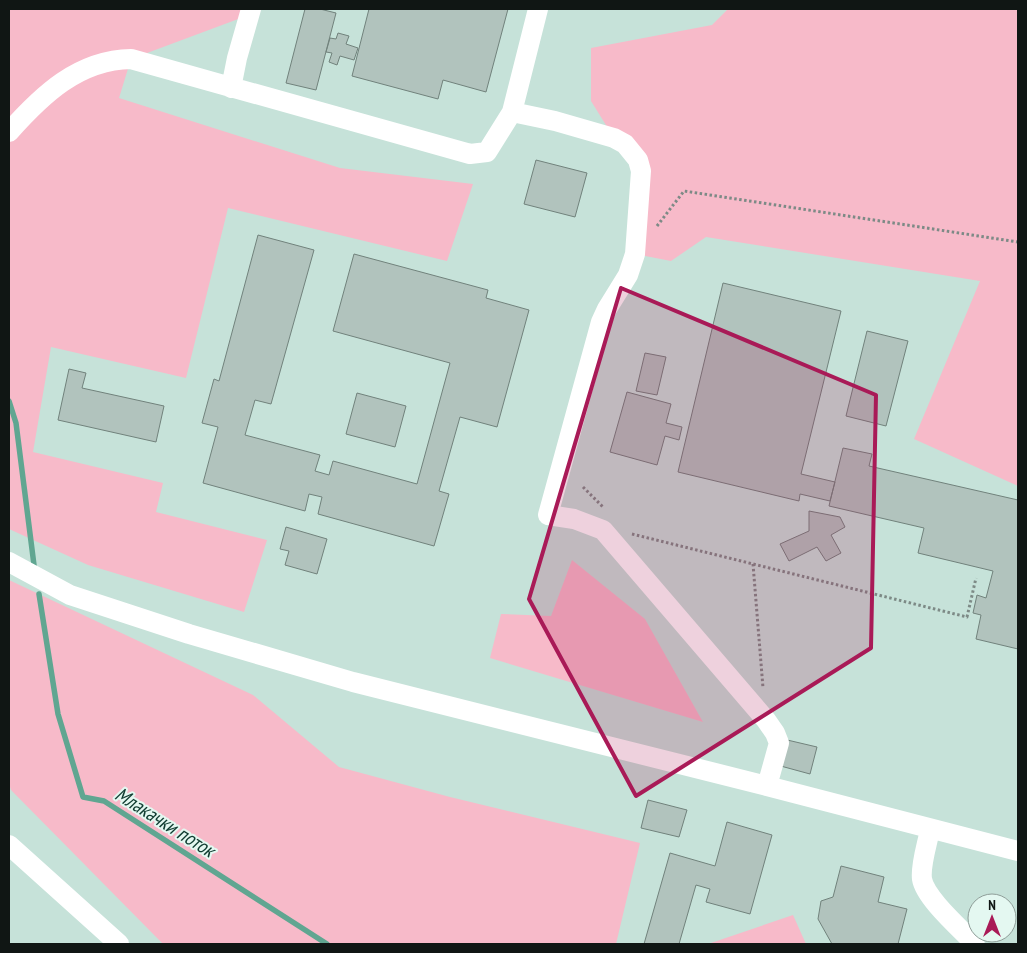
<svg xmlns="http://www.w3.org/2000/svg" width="1027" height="953" font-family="'PT Sans Narrow',sans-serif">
	<rect width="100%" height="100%" fill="#d7eae4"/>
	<path fill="#c6e2d9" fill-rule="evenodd" d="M9 9H1018V944H9ZM977 903H1007V933H977Z"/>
	<path fill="#f7bac9" d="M9 9H251L249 15 131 59 119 98 340 168 473 184 447 261 228 208 186 378 51 347 33 452 163 483 156 512 267 540 244 612 88 565 9 529Z
		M728 9H1018V486L914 439 980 281 706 237 671 261 635 254 641 171 614 138 591 101V48L712 25Z
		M572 560 645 619 703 722 490 658 501 614 551 616Z
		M9 580 253 695 339 767 450 797 640 843 616 944H163L11 790 9 784Z
		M793 915 806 944H708Z"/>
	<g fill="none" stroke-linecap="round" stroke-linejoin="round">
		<path stroke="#60a691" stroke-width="5.5" d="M9 401 16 423 34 565
			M39 594 58 714 83 797 104 801 327 944"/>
	</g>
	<path fill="#b1c3bd" stroke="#71827c" d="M305 9H320L336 13 316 90 286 83Z
		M369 9H508L486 92 443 80 438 99 352 76Z
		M338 33 349 36 346 44 358 48 354 60 340 56 337 65 329 62 332 53 326 52 330 38 336 39Z
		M536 160 587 173 575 217 524 204Z
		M258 235 314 250 271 404 255 400 245 435 320 455 315 471 329 475 333 461 417 484 450 363 333 331 354 254 488 290 486 298 529 310 497 427 460 417 439 491 449 494 434 546 318 514 322 497 309 494 305 511 203 483 218 427 202 423 214 379 219 381Z
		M723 283 841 311 801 474 835 482 830 501 800 494 799 501 678 472Z
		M867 331 908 341 886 426 846 416Z
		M645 353 666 357 657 395 636 391Z
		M69 369 86 373 82 388 164 406 156 442 58 420Z
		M627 392 671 404 666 423 682 427 679 440 665 436 657 465 610 452Z
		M357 393 406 406 395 447 346 434Z
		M843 448 872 454 869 466 1018 500V649L976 639 981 615 973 613 977 595 986 598 993 571 918 553 924 528 829 506Z
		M809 511 840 517 845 527 831 535 841 553 826 561 817 547 789 561 780 544 809 531Z
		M286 527 327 539 317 574 285 565 289 551 280 549Z
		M783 739 817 747 810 774 777 765Z
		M648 800 687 810 679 837 641 828Z
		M727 822 772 835 750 914 706 902 710 889 696 885 679 944H644L670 853 715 866Z
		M841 866 884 877 878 902 907 909 898 944H832L818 919 821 901 833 897Z"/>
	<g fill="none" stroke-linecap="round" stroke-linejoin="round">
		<path stroke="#7d8a86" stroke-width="3" stroke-dasharray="2.5 2.5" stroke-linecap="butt" d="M657 226 684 191 1018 242
			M583 487 604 508
			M632 534 967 617 976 578
			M753 564 763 688"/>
		<path stroke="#fff" stroke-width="20" d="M231 88 237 58 251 9
			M512 112 555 121 614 138 625 144 638 160 641 171 635 254 628 275 607 309 601 322 548 515 574 519 603 530 766 720 775 733 779 743 767 786
			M9 132C42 95 78 60 131 59L470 154 487 152 512 112 538 9
			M9 562 70 595 189 634 353 682 767 786 1018 851
			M930 829C928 842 920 865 922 879 925 898 961 929 975 944
			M9 845 119 944"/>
	</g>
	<path fill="#a91a57" fill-opacity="0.2" stroke="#a91a57" stroke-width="4" stroke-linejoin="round" d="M621 288 876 395 871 648 636 796 529 599Z"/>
	<g text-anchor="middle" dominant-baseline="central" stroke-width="4" stroke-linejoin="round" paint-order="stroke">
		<g font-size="20" font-style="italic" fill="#103c31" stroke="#e4f8f1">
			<text transform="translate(165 822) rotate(32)">Млакачки поток</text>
		</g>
	</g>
	<rect width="1027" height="953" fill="none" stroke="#101614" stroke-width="20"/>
	<g transform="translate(992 918)"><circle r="24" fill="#e4f8f1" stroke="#8f9e99"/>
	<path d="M0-4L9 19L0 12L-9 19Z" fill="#a91a57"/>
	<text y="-8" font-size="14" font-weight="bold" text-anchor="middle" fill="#101614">N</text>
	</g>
</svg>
